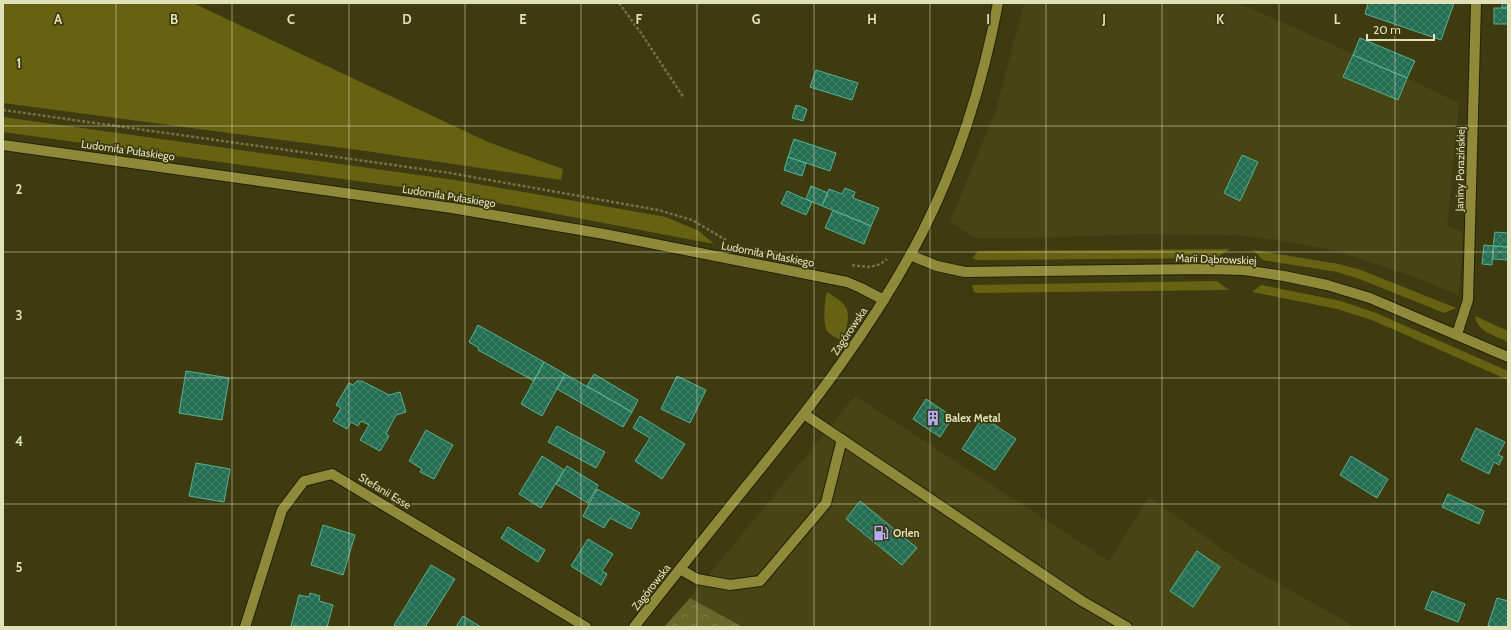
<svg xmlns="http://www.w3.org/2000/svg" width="1511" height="630" font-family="Cabin,sans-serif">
	<defs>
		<pattern id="forest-crowns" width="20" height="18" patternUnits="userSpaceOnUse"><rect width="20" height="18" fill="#6a672b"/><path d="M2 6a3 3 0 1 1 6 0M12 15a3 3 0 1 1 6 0" fill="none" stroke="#7f7c48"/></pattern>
		<pattern id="building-cross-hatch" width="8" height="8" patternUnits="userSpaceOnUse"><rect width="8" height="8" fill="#256d54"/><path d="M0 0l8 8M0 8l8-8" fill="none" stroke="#44826a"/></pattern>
	</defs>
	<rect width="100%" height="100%" fill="#3d3b0f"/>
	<path fill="#484514" d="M1024 3H1239L1407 78 1459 103 1447 226 1463 232 1459 295 1415 277 1337 251 1280 240 1234 235 1142 234 1034 238H976L950 222 996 110Z
		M855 396 1109 561 1149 497 1242 563 1355 627H743L690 598Z"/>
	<path fill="#666212" d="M3 3H193L488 142 563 169 561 180 366 151 3 103Z
		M3 117 455 180 666 217 699 231 714 244 451 194 3 132Z
		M1230 249 1216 258 977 260 972 258 978 251Z
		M1253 250 1339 264 1361 270 1456 308 1444 313 1357 278 1337 272 1263 260Z
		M1217 281 1229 290 977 293 974 292 972 285Z
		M1261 285 1341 301 1376 313 1508 371V380L1372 320 1337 309 1252 292Z
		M827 292C833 296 841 300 845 306 851 315 847 332 841 340 837 338 830 335 827 331 823 324 824 301 827 292Z
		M1475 316 1508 331V342C1496 336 1477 332 1475 316Z"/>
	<path fill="url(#forest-crowns)" d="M690 598 743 627H664Z"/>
	<path fill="url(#building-cross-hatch)" stroke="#56b28f" d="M1368 3H1454L1441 40 1365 14Z
		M1502 3H1508V8H1502Z
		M1494 8H1508V24H1494Z
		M1360 38 1415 61 1407 78 1353 55Z
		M1353 55 1407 78 1398 100 1343 77Z
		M816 70 858 83 852 100 810 87Z
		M796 105 807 109 803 121 792 118Z
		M794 139 836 153 830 171 788 157Z
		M1242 155 1258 162 1240 201 1224 193Z
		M788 157 806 163 802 176 784 170Z
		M811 186 828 193 822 206 806 199Z
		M845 188 855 192 853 198 879 208 871 226 822 206 829 189 842 194Z
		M787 191 812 202 806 215 781 204Z
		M833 210 871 226 864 244 825 228Z
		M1495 232 1508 233V247L1493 246Z
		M1484 245 1493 246 1492 265 1482 264Z
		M1494 246 1508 247V260L1493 259Z
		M478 325 544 362 534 381 478 350 479 348 469 342Z
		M544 362 565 374 542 416 521 404Z
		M186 371 229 378 222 420 179 413Z
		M565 374 632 412 623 427 557 389Z
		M594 374 638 400 632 412 587 386Z
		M677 376 706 390 690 423 661 409Z
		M357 381H362L389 395 400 392 406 412 396 415 386 434 389 436 380 451 360 440 369 425 361 421 358 426 351 422 347 429 333 421 341 408 336 405 349 383 353 385Z
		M926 399 953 417 940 437 913 419Z
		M640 416 685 444 662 479 635 461 650 438 633 428Z
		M983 417 1016 439 995 470 962 449Z
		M557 426 605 452 596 468 548 442Z
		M1476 428 1505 442 1498 455 1503 457 1499 465 1494 462 1489 474 1461 460Z
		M426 430 453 445 434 479 420 472 422 469 409 461Z
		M542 456 564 470 541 508 519 494Z
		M1351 456 1388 479 1377 498 1340 475Z
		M196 463 230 469 224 502 189 496Z
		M567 466 598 485 588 503 556 484Z
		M597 489 640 513 631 529 610 518 604 528 583 516Z
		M1448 494 1484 511 1479 524 1442 507Z
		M860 501 917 548 902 565 846 519Z
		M323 525 355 535 343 575 311 565Z
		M508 527 545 550 538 562 501 538Z
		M588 539 613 554 602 571 607 574 601 585 571 566Z
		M1197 551 1220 567 1193 607 1170 591Z
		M431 565 455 579 425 627H398L394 625Z
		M1432 591 1465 604 1458 622 1425 609Z
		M310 593 320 596 319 601 333 605 327 627 291 626 299 595 309 597Z
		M1497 598 1508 601V627H1492L1488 625Z
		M463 616 481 627H456Z"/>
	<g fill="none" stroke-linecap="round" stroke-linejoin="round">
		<g stroke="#232108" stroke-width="12">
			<path id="minor" d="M3 145 452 208 604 234 847 282 861 288 884 300
				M910 255 937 266 965 272 1204 269 1244 270 1284 276 1327 285 1370 298 1508 357
				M1457 334 1468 300 1476 3
				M804 414 1082 601 1127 627
				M680 569 697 579 730 585 760 581 826 503 842 439
				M245 627 282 510 304 481 332 474 586 627
				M634 627C670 581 707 535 744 489 810 408 874 326 922 233 959 160 983 82 998 3"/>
		</g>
		<path stroke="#737247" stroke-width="2.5" stroke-dasharray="3 2" stroke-linecap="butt" d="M619 3 641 33 684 98
			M3 110 450 173 658 210 692 220 726 240
			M852 265C866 267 876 269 887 259"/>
		<use href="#minor" stroke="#8e8a3a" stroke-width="10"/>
	</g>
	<path fill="none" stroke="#e0e0b9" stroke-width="1" stroke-opacity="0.55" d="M116 3V627M232 3V627M349 3V627M465 3V627M581 3V627M697 3V627M814 3V627M930 3V627M1046 3V627M1162 3V627M1279 3V627M1395 3V627M3 126H1508M3 252H1508M3 378H1508M3 504H1508"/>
	<defs>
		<g id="building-bare" transform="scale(1.2)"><path d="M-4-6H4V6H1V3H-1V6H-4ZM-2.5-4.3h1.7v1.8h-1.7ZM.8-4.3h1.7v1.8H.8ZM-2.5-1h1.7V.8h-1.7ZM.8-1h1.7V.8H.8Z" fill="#b2adf9" stroke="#3d3b0f" stroke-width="2.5" paint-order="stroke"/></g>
		<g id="fuel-bare" transform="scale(1.2)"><path d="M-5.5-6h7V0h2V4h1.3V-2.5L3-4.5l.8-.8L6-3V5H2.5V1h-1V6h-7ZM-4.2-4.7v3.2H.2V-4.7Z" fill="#b2adf9" stroke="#3d3b0f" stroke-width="2.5" paint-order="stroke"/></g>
	</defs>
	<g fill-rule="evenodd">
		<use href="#building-bare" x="933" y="418"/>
		<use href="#fuel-bare" x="881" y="533"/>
	</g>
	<g text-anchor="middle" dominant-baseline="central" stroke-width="3.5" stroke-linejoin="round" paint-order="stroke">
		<g font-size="11" fill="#e0e0b9" stroke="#3d3b0f">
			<text transform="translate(128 150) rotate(8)">Ludomiła Pułaskiego</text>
			<text transform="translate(1460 169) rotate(-89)">Janiny Porazińskiej</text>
			<text transform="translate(449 196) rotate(9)">Ludomiła Pułaskiego</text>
			<text transform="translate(768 254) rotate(11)">Ludomiła Pułaskiego</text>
			<text transform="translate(1216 259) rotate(2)">Marii Dąbrowskiej</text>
			<text transform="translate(849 331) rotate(-56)">Zagórowska</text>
			<text transform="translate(385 491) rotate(31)">Stefanii Esse</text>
			<text transform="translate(651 587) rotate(-52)">Zagórowska</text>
		</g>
		<g font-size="11" font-weight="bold" fill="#e0e0b9" stroke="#3d3b0f" text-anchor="start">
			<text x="945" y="418">Balex Metal</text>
			<text x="893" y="533">Orlen</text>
		</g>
	</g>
	<g font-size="13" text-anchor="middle" font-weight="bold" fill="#e0e0b9" stroke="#3d3b0f" stroke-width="3.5" stroke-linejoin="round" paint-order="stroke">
		<text x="58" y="24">A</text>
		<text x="174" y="24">B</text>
		<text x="291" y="24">C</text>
		<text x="407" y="24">D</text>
		<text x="523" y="24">E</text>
		<text x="639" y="24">F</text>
		<text x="756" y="24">G</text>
		<text x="872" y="24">H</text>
		<text x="988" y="24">I</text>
		<text x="1104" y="24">J</text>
		<text x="1220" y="24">K</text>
		<text x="1337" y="24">L</text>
		<text x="19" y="68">1</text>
		<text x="19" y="194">2</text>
		<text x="19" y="320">3</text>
		<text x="19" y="446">4</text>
		<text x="19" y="572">5</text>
	</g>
	<rect width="1511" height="630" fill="none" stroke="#e0e0b9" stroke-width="8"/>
	<path d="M1367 34v6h67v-6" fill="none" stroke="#e0e0b9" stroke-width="2"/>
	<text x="1373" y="34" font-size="12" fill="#e0e0b9" stroke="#3d3b0f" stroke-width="3" paint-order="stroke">20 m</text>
</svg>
